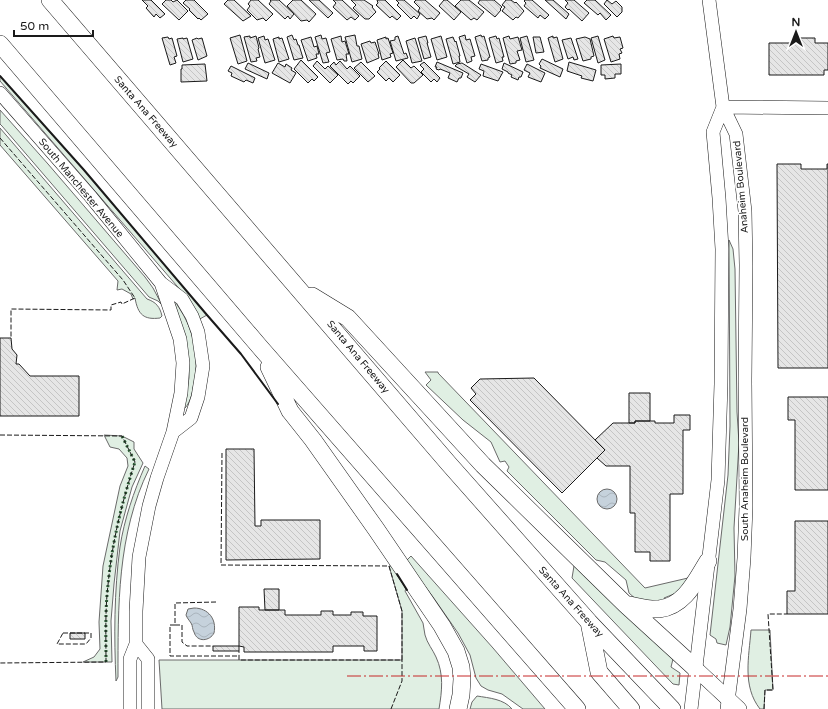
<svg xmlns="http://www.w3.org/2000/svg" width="828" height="709" font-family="'Varela Round',sans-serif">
	<defs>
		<pattern id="water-waves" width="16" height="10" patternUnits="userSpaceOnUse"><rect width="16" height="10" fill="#c6d2dc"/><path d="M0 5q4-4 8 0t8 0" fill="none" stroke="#aab4bc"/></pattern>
		<pattern id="building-back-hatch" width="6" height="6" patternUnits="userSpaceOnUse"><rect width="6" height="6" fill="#e6e6e6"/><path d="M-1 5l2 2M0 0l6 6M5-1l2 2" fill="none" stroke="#c5c5c5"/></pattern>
	</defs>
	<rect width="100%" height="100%" fill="#fff"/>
	<path fill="#e0efe3" stroke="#6a6a6a" d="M0 76 84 170 207 315 198 320 183 293 0 81Z
		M0 110 48 164 145 277 153 288 162 305 158 301 149 297 2 126 0 124Z
		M0 128 147 299C156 302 160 307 162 316L160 318C144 320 138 315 135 298L133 299 131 294 122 289 117 290 118 281 0 145Z
		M729 240 733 249 735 269 737 412 739 443 734 528 735 576 730 627 726 645 717 643 716 639 710 635 728 475 730 426Z
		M173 298C177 305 183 313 187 322 196 342 199 366 193 388 192 396 189 405 183 410L189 378 188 355Z
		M425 372H438V373L645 588 688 578 679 592 664 598 665 604 638 601 629 593 626 580 605 562 596 560 507 471 509 467 505 461 500 462 491 442 463 420 426 385 431 380Z
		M104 435 122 436 134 442V449L143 463 132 487 120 531 114 584 111 621 112 662H83L94 657 100 649 99 622 103 566 120 486 128 466 127 458 119 449 110 447Z
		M145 466 149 469C117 534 118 607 118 677L116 681C114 637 114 592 120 547 124 520 134 491 145 466Z
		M411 556 493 648 545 709H523L502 694 488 690 481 686 476 678 470 655 458 633 433 597 406 561Z
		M389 566H393L406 589 405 591 423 623C424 627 424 631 425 635 427 643 433 650 436 657 444 674 442 691 439 709H162L159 660H402V611Z
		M574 566 673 659 671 667 680 673 679 685 673 684 572 578Z
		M751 630H770L773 690H765L764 709H760C742 686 749 657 751 630Z
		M477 696C489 698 504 699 512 709H470L472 702Z"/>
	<path fill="url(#water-waves)" stroke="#6a6a6a" d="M597 499a10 10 0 1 1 20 0a10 10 0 1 1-20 0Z
		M194 608C208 608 217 619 214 633 210 641 197 643 194 632 192 629 193 626 191 623 189 620 187 618 186 615L188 609Z"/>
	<path fill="url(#building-back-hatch)" stroke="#1a1a1a" d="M142 0H151L165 14 160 18 156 14 154 17 146 8 148 6Z
		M166 0H171L173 2 177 0 188 11 179 20 162 4Z
		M186 0H194L208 14 201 20 199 18 198 19 189 10 190 9 183 3Z
		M228 0H234L251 16 243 21 224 4Z
		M251 0H258L273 14 266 21 263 18 257 20 247 10 250 6 248 4Z
		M270 0H279L294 14 290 19 288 16 285 19 269 4 271 1Z
		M293 0H301L316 14 309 22 307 20 301 21 287 6Z
		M309 0H319L333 13 328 18Z
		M333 0H342L359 16 355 20 351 17 347 20 333 7 336 3Z
		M351 0H364L373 6 372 7 376 12 369 19H365L353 8 356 5Z
		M377 0H385L401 16 397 20 392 16 390 18 376 5 378 3Z
		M396 0H404L420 14 417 19 414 16 411 19 397 5 399 3Z
		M416 0H425L440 13 434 20 432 18 427 19 418 11 420 8 414 2Z
		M444 0H447L461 12 454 20 439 6Z
		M461 0H469L484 12 477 20 474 18 471 20 455 6Z
		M480 0H494L502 7 500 9 501 10 495 17 478 3Z
		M506 0H511L515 3 516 2 524 11 518 18 516 17 513 20 502 11 505 7 502 5Z
		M525 0H532L549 15 545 19 540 15 538 18 524 6 526 3 524 1Z
		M545 0H553L569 14 566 19Z
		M565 0H574L589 13 582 21 569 9 568 10 565 7 568 3Z
		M587 0H595L611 15 606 20 600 13 598 15 584 3Z
		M607 0 612 4 616 1 622 7V12L617 17 604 4Z
		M240 35 247 61 238 64 230 38Z
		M292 35 294 40 296 39 298 45H299L303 58 294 60 287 37Z
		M321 35 322 39 326 38 330 52 326 53 329 62 323 63 315 37Z
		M355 35 357 46H359L362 59 352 62 345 37Z
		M465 35 466 40 470 39 475 56 471 57 472 61 467 63 459 37Z
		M481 35 482 37 484 36 490 57 488 58V60L482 61 475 37Z
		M250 36V38L256 36 259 48 258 49 260 57 256 58 257 61 251 62 244 37Z
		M264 36 265 40 268 39 275 60 265 63 258 38Z
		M341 36 342 42 345 41 349 54H346L347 61H344L343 59 337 60 331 39Z
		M398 36 404 54 406 53 408 58 396 61 390 41 395 40V37Z
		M426 36 428 43H427L431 57 424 59 418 38Z
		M441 36 447 57 437 60 431 39Z
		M496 36 497 39 499 38 504 57H502L503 61 496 63 489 38Z
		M509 36 510 39 518 37 522 50 517 51 520 60 516 61V63L510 64 503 38Z
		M527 36 534 60 526 62 520 38Z
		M553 36V38L557 37 563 59 555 62 548 38Z
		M598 36 605 60 598 63 591 38Z
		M613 36 614 38 620 37 623 48 620 49 622 53 619 54 620 59 611 62 604 39Z
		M168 37 169 39 172 38 177 56 174 57 176 63 170 65 162 38Z
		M279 37V39L282 38 289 59 279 62 273 39Z
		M311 37 314 47 317 46 319 54H316L317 58 308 61 301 40Z
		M386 37V39L388 38 393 53 390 54 391 57 382 60 377 40Z
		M453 37 455 42 456 41 460 56H459L460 62 453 64 446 39Z
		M533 37H540L544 52 536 53Z
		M585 37 590 39 594 56 591 57V59L583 61 576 39Z
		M183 38V39L187 38 193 59 183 62 177 39Z
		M197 38 198 39 202 38 207 56 198 60 192 40Z
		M415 38 422 61 412 63 406 41Z
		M571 38 578 59 574 60 573 57 568 59 562 40Z
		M800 38H815V43H828V70H824V75H769V43H800Z
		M370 41 371 43 375 42 379 54H378L379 58 367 63 361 44Z
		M542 59 563 69 560 77 540 68 541 66 539 64Z
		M301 60 318 77 314 81 312 79 308 83 294 69Z
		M403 60 411 68 414 66 423 75 414 83H411L396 67Z
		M317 61 325 69 328 66 338 75 330 83 313 66Z
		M340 61 347 69 350 66 360 76 353 83 351 81 348 84 330 66 334 62 336 65Z
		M386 61 400 75 393 82 389 78 386 81 377 72 380 69 379 68Z
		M361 62 375 76 368 82 354 68Z
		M424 62 440 78 437 82 434 79 431 82 421 72 424 69 420 65Z
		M437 62 463 73 461 78H459L457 82 448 78 450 73 440 69 439 70 436 69 437 67H435Z
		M569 62 596 70 593 81 581 78 582 76 567 71Z
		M248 63 269 73 267 79 245 69Z
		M278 63 285 67 286 64 292 68 291 70 296 73 290 83 272 73Z
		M462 63 481 75 475 82 467 77 469 74 455 66 457 64Z
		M504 63 523 72 521 77H519L518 80 511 77 512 75 508 73V72L502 69Z
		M205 64 207 81 181 82V69H182V65Z
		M481 64 503 72 498 81 483 76 484 71 479 69Z
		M527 64 545 73 541 82 528 77 530 73 524 70Z
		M621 64V74H615V78L605 79V75H601V65Z
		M231 66 255 78 253 83 246 80 244 82 231 76 232 73 228 71Z
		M777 164H801V169H827V164H828V368H778Z
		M0 338H11L12 349 17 355 16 364H19L30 376H79V416H0Z
		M534 378 605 450 562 493 470 400 476 394 471 388 480 379Z
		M629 393H650V421H635V423H629Z
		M788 397H828V490H795V420H788Z
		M674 415H690V430H683V494H670V561H650V552H635V513H630V466H606L597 458 605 450 595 440 613 423H635V421H655V423H674Z
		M226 449H254L255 526H261V520H320V559L226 560Z
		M795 521H828V614H787V591H795Z
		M264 589H279V610H265Z
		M239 607H259V610H285V615H321V611H333V615H351V612H363V616H377V651H364V646H333V652H244V647L239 646Z
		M70 633H85V639H70Z
		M213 646H239V651H213Z"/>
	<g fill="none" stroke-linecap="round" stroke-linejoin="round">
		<g stroke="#1a1a1a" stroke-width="14">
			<path id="secondary" d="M709 0 723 107 736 134 745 211 746 265 745 380 746 507 744 558 740 609 727 709
				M0 93 91 197 161 283 182 299 192 316 198 332 203 366 198 397 191 418 173 432
				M723 107 828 108
				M136 644 148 659V709
				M130 709V659L136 644V611L139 557 149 506 157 478 173 432 181 393 183 363 180 339 161 283
				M691 709 718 480 721 384 722 249 719 198 713 132 723 107"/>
		</g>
		<g stroke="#1a1a1a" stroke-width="16">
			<path id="primary" d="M695 668 739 709"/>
		</g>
		<g stroke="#1a1a1a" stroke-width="18">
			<path id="highway" d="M50 0 449 464 589 622 672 709
				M0 44 259 346 577 709
				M312 296 348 318 483 465 625 604 695 668
				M269 367 290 411 313 440 376 529 442 626 456 651 461 667 462 679 461 695 458 709
				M625 604C636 606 648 610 659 609 685 606 696 580 708 561
				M589 622 599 672 631 709"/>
		</g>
		<use href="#secondary" stroke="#fff" stroke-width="13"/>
		<use href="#primary" stroke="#fff" stroke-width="15"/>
		<use href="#highway" stroke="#fff" stroke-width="17"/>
		<path stroke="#2b5a34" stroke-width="3" stroke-dasharray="2 3" stroke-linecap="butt" d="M106 662C106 636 105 610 108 585 112 542 122 502 135 462L122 436"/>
		<path stroke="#1a1a1a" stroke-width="1" stroke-dasharray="5 2" stroke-linecap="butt" d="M0 138 123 280 135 298 122 304 121 302 111 305V310L11 309V338
			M0 435 122 436 135 462C122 502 112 542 108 585 105 610 106 636 106 662L0 663
			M222 453 221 565 389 566 402 611V660H239V651
			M216 602 175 603V625H170V656H239
			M175 625H182V642L187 646H213
			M63 633H91V638L86 644H57Z
			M391 709 402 681V660
			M764 709 765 690H773L768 614H787"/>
		<path stroke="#1a1a1a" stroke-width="2" d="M0 76 84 170 207 315 241 354 278 404
			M397 574 407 590"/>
		<path stroke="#c62828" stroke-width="1" stroke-dasharray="14 3 2 3" stroke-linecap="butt" d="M347 676H828"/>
	</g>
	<g text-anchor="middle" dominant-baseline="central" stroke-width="3" stroke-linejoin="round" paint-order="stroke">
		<g font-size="10" fill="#1a1a1a" stroke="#fff">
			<text transform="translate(146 112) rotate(49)">Santa Ana Freeway</text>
			<text transform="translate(741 187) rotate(-95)">Anaheim Boulevard</text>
			<text transform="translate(81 188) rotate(50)">South Manchester Avenue</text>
			<text transform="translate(358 357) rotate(50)">Santa Ana Freeway</text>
			<text transform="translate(745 479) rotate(-90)">South Anaheim Boulevard</text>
			<text transform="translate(571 602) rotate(48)">Santa Ana Freeway</text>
		</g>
	</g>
	<g transform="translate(796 32)" stroke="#ffffff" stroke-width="3" paint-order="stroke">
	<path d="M0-3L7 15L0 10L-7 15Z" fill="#1a1a1a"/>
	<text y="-6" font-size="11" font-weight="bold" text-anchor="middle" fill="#1a1a1a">N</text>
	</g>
	<path d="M14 30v6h79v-6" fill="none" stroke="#1a1a1a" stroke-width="2"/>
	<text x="20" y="30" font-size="12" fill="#1a1a1a" stroke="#ffffff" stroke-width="3" paint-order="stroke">50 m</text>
</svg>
